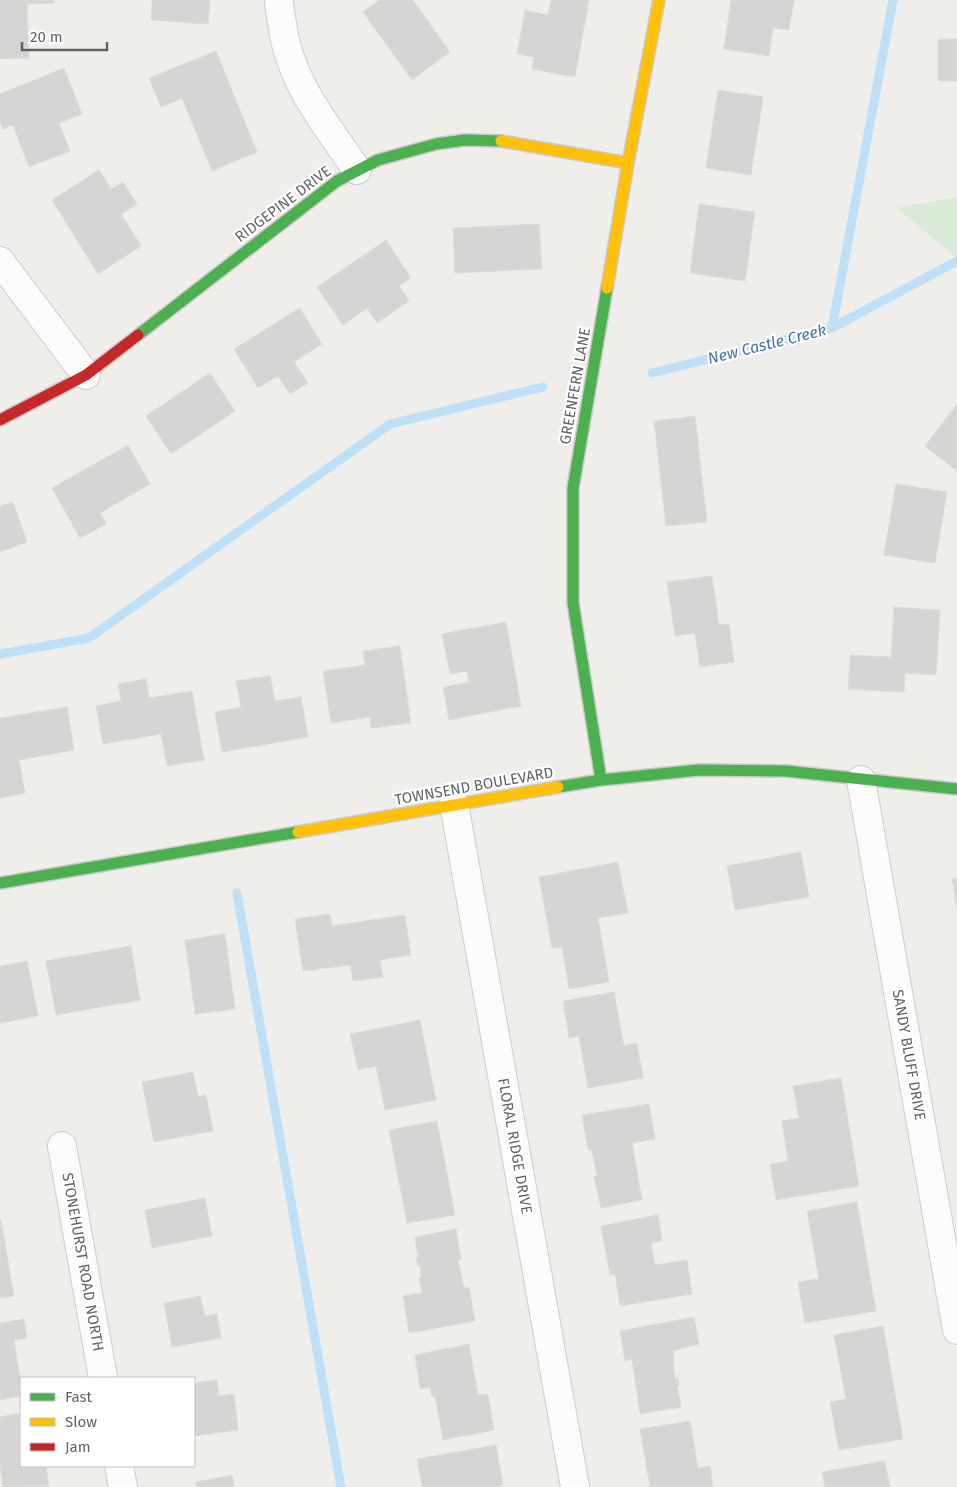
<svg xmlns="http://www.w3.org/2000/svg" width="957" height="1487" font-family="'Fira Sans',sans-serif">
	<rect width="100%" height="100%" fill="#efeeea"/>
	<path fill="#d8ebd6" d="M957 197V258L897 208Z"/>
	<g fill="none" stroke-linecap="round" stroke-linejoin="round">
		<path stroke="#bfe0f9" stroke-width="9" d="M832 328 893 0
			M652 373 832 328 957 261
			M0 654 89 638 390 424 543 387
			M237 893 341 1487"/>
	</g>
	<path fill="#d6d5d3" stroke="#deddd9" d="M0 0H54V3L27 4 29 58 0 59Z
		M152 0H210L208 24 151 20Z
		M379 0H413L450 52 412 80 363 12Z
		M551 0H589L575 77 532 69 534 57 517 54 525 10 548 15Z
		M731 0H794L789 30 773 28 769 56 724 49Z
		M938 39H957V81H938Z
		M216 51 257 152 212 171 182 98 161 107 149 78Z
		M64 68 82 114 59 123 70 151 29 167 13 125 3 129 0 122V94Z
		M718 90 763 97 751 175 706 168Z
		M99 170 111 189 123 182 137 204 121 214 141 246 98 274 52 200Z
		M699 204 755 212 745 281 690 273Z
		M539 224 542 269 455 273 453 228Z
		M386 240 411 278 399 286 409 301 377 323 367 308 343 325 317 287Z
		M300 308 322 344 294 362 308 383 290 394 278 376 258 388 234 349Z
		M210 373 235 411 171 454 146 416Z
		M957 404V471L925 446Z
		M695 416 707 522 666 526 654 421Z
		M128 445 150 484 100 513 106 524 80 538 52 488Z
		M896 484 947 492 935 563 884 555Z
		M13 502 27 542 0 552V506Z
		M712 576 719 625 729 624 734 662 700 667 695 633 675 636 667 582Z
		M894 607 940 610 936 675 905 673 904 692 848 689 850 655 891 657Z
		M506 622 521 706 449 720 443 687 469 682 467 671 450 674 442 634Z
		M400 646 411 723 371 728 370 717 331 723 323 671 365 665 363 651Z
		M270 676 275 701 301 697 308 737 222 752 215 712 241 707 236 681Z
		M146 679 149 698 192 691 204 760 167 766 161 734 103 744 96 706 121 701 118 684Z
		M67 707 74 750 19 760 25 793 0 798V718Z
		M801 852 809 897 735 910 727 866Z
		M618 862 628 913 598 918 609 982 569 989 562 947 552 948 539 877Z
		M957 878V909L952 879Z
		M330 914 332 926 405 915 411 955 380 960 383 977 353 981 350 965 303 971 295 919Z
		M225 934 235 1009 195 1014 185 940Z
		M131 946 140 1000 56 1015 46 961Z
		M27 961 38 1016 0 1023V966Z
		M614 992 624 1046 637 1043 643 1078 588 1088 579 1036 569 1038 563 1001Z
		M420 1020 436 1100 385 1110 376 1066 358 1070 350 1034Z
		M193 1072 198 1097 206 1095 213 1131 154 1142 142 1082Z
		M841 1078 859 1186 776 1200 770 1164 788 1161 782 1121 799 1118 793 1086Z
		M649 1104 655 1139 632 1143 642 1200 601 1208 594 1176H597L592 1150H588L582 1115Z
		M437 1121 455 1215 407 1223 389 1130Z
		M205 1198 212 1236 152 1248 145 1210Z
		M857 1202 876 1311 805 1323 798 1282 819 1279 807 1211Z
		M658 1215 662 1241 651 1243 655 1265 687 1260 692 1294 620 1306 615 1274 610 1275 601 1226Z
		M0 1220H1L14 1296 0 1298Z
		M456 1229 461 1259 458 1260 464 1288 469 1287 475 1321 409 1333 403 1296 422 1293 419 1279 421 1277 420 1265 418 1266 416 1258 418 1257 415 1237Z
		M200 1296 205 1316 217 1314 221 1338 172 1347 164 1303Z
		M694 1317 699 1344 673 1351 674 1361 673 1362 675 1379 678 1378 679 1386H677L681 1407 640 1414 632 1359 625 1361 620 1331Z
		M24 1319 27 1338 14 1340 21 1386V1396L0 1400V1323Z
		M883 1326 903 1439 839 1450 830 1402 846 1399 834 1335Z
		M469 1344 478 1395 488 1394 494 1430 443 1440 435 1396 432 1397 430 1387 420 1389 415 1355Z
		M217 1380 219 1396 234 1394 238 1430 194 1436V1383Z
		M21 1413V1466H46L49 1486 3 1487 0 1467V1417Z
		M690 1421 698 1468 710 1466 713 1487H650L640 1429Z
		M496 1445 503 1485 496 1487H422L417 1459Z
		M885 1461 890 1487H825L822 1472Z
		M232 1475 234 1487H196V1482Z"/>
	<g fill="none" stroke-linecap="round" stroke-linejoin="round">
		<g stroke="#cbcccc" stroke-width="30">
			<path id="street" d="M279 0C279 8 281 16 282 23 289 81 325 123 357 170
				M0 261 86 375
				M861 780 957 1330
				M454 804 575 1487
				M62 1146 103 1378
				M119 1466 123 1487"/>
		</g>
		<g stroke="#cacacb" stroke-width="14">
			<path id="fast" d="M138 335 337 181 378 160 436 144 465 140 501 141
				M601 780 573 603V488L607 288
				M558 787 601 780 699 770 786 771 957 789
				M0 883 298 832"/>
		</g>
		<g stroke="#cacacb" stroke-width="14">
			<path id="slow" d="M501 141 628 163
				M607 288 628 163 659 0
				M298 832 558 787"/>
		</g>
		<g stroke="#cacacb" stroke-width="14">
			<path id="jam" d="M0 420 86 375 138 335"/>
		</g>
		<use href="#street" stroke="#fdfcfc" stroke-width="28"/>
		<use href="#fast" stroke="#4caf50" stroke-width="11"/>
		<use href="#slow" stroke="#ffc107" stroke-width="11"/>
		<use href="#jam" stroke="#c62828" stroke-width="11"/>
	</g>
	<g text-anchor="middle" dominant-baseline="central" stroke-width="4.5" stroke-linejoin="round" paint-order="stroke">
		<g font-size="15" fill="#5f6368" stroke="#fff">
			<text transform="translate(283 204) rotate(-37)">RIDGEPINE DRIVE</text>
			<text transform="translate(575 386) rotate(-80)">GREENFERN LANE</text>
			<text transform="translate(474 786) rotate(-10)">TOWNSEND BOULEVARD</text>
			<text transform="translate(909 1055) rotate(80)">SANDY BLUFF DRIVE</text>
			<text transform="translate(515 1146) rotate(80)">FLORAL RIDGE DRIVE</text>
			<text transform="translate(83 1262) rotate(80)">STONEHURST ROAD NORTH</text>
		</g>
		<g font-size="16" font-style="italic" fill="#4174aa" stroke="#fff">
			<text transform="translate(767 344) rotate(-14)">New Castle Creek</text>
		</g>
	</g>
	<rect x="20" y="1377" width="175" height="90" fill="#ffffff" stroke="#bfc1c3"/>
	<rect x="30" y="1393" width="25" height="8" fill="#4caf50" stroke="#bfc1c3"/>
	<text x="65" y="1402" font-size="15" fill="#5f6368">Fast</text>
	<rect x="30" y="1418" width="25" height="8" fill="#ffc107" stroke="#bfc1c3"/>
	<text x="65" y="1427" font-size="15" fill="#5f6368">Slow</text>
	<rect x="30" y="1443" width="25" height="8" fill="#c62828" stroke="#bfc1c3"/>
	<text x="65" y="1452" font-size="15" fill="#5f6368">Jam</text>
	<path d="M22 42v8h85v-8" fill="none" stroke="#5f6368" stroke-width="2.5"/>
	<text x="30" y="42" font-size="15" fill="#5f6368" stroke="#ffffff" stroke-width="4" paint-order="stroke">20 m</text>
</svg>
